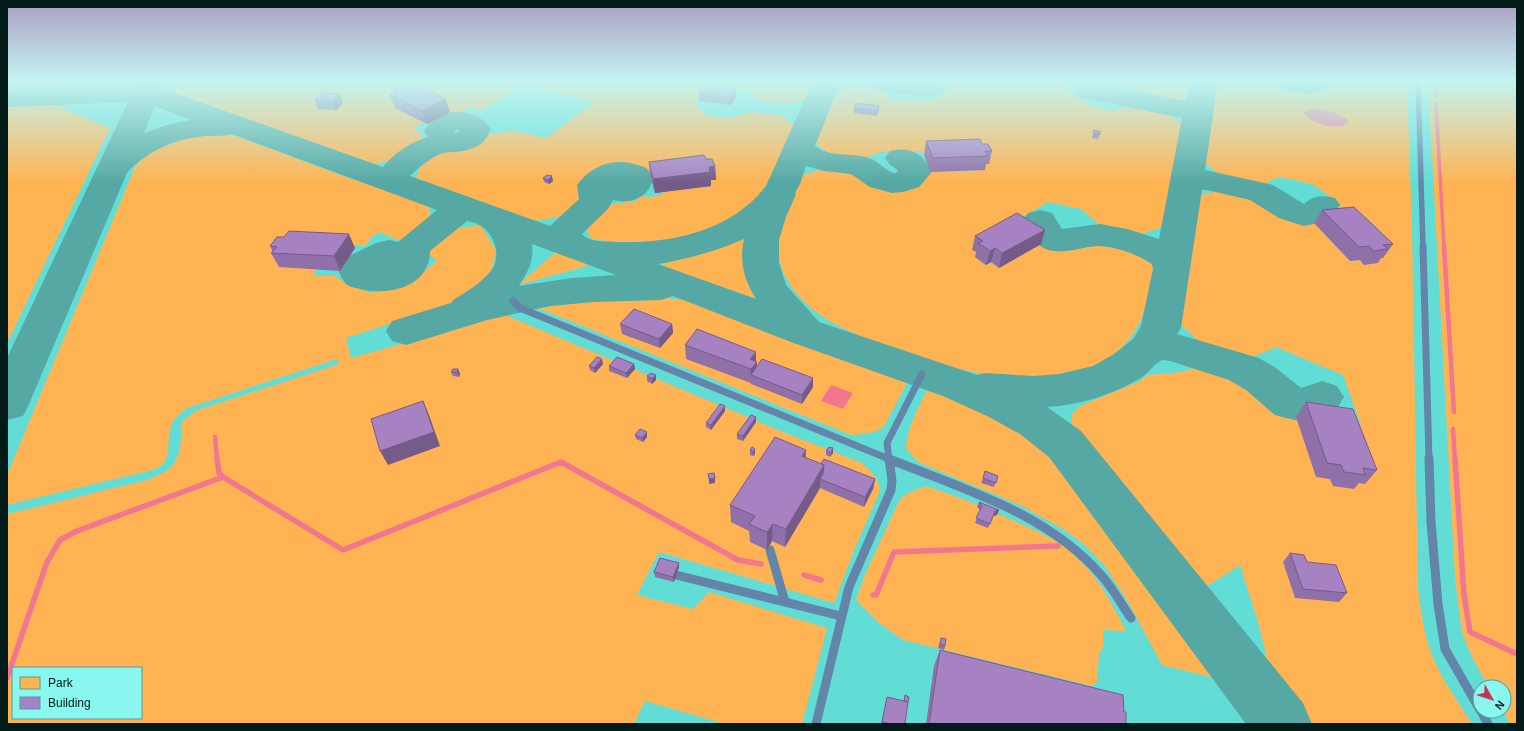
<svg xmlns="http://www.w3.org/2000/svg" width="1524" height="731" font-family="Helvetica,sans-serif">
	<rect width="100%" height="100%" fill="#7be9e2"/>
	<path fill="#62ddd6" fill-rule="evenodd" d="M7 81H1517V724H7ZM13 668H141V718H13ZM1480 687H1504V711H1480Z"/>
	<path fill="#ffb353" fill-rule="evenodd" d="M7 81H78L65 86 7 89Z
		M172 81H815L808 98 789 104 758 100 745 89 722 86 702 92 695 104 706 115 729 118 752 112 783 116 795 126C786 146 775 172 763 189 726 243 651 248 591 239L585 225 608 205 635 201 642 196 649 197 663 195 662 192 711 186 709 180H715L670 169 645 171 622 164 597 168 579 182 581 198 561 216 535 221 416 178 420 167 443 149 462 150 485 135 516 131 546 138 594 102 524 83 482 110 470 107 460 113 445 111 415 127 425 141 398 159 374 164 178 94 169 88Z
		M941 81H1064L1068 84 1063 86 1088 105 1113 111 1133 106 1165 113 1183 125 1163 227 1138 235 1101 226 1081 209 1048 202 1010 224 980 255 975 257 986 265 991 262 999 267 1041 244 1068 249 1097 242 1135 251 1154 267C1147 300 1146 324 1120 349 1106 362 1087 369 1069 373 1009 386 953 369 898 350 856 335 806 318 785 276 768 242 789 205 802 175L823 169 854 172 872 187 901 191 923 183 926 175 931 174 930 172 984 170 977 152 924 155 920 151H883L862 159 829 154 815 143 837 90 855 85 881 88 893 100 924 101 945 95 946 85Z
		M1107 81H1192L1189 97 1168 101 1136 95 1120 84Z
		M1217 81H1273L1282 86 1312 92 1330 88V81H1407L1412 229 1418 589C1420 606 1422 623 1427 640 1435 671 1456 698 1472 724H1304L1265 672V650L1257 619 1240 565 1201 590 1097 460 1077 438 1072 424V414L1080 406 1140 381 1147 375 1181 372 1198 367 1247 381 1293 419 1361 425 1343 375 1276 347 1250 358 1201 343 1180 324 1200 195 1219 191 1259 199 1280 215 1314 223 1350 261 1360 260 1364 265 1378 263 1352 220 1335 200 1312 184 1279 177 1261 185 1222 176 1205 163Z
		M1428 81H1517V724H1510L1503 711 1504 687H1489C1481 674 1465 645 1462 631 1459 613 1457 595 1455 578Z
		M55 105 110 128 7 343V107Z
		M220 132 233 135 346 177 430 206V221L401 241 379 232 370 238 369 242 364 246 350 245 317 269 313 275 337 276 336 278 371 293 403 287 437 261 425 250 453 229 480 225 496 250 492 269 475 288 462 298 442 307 346 338 351 358 505 315 783 432 862 463 875 476 879 485V493L854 550 834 603 659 552 637 595 693 609 709 592 827 628 802 724H725L645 701 634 724H7V514C41 506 75 498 109 489 128 484 157 481 172 466 182 455 181 436 182 422L195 411 339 364 337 359 187 408 175 418 171 425 166 460 161 466 152 470 7 505V475L135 167C155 141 189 135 220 132ZM13 668H141V718H13Z
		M745 237 744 260 751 282 763 301 661 266 663 264 721 247Z
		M556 252 590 265 518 285Z
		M642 298H668L694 302 907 383 884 426C875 434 862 434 851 435L538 308 609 299Z
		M927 390C959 402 998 416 1027 435 1059 456 1081 489 1105 519 1142 566 1179 613 1215 661V670L1211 677 1162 665 1128 602 1105 566 1085 545 1063 529 1020 505 918 462 906 448C907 427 918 409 927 390Z
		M926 486C959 497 991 510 1023 525 1038 532 1055 539 1068 549 1095 571 1111 601 1126 631L1103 630V647L1099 653 1097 682 1092 686 903 640 879 623 856 600 866 572 900 499 910 492Z"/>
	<path fill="#f1778e" d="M1311 108C1325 109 1337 112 1348 120V123C1339 132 1307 123 1304 112Z
		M831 385 853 393 843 409 821 401Z"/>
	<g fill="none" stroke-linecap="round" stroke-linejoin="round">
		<path stroke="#f1778e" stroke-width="3.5" d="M1435 81 1436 97
			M1436 104 1444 247"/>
		<path stroke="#f1778e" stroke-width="4.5" d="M1444 246 1454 412
			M1453 429 1455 459
			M215 437 217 459"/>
		<path stroke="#f1778e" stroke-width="5.5" d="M217 458 219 473 223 477 343 550 561 462 738 560 761 564
			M1455 458 1464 595 1470 632 1517 654
			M804 575 821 580
			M873 595H876L894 552 1058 546
			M7 678 47 562 60 540 77 531 223 477"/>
		<path fill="#55a8a3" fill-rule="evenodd" d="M138 81H166L163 89 383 167C393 154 412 141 428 137L424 131 434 117C454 107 479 111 491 129 485 146 472 150 455 152 451 152 446 152 443 153 431 157 418 168 410 176L550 226 579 199 577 185C591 166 612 158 634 164 638 165 643 166 646 168 649 170 651 175 653 178 650 197 630 205 613 200L608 209 582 234C591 243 605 241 617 242 671 244 732 231 766 186L813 81H841L815 146C830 158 851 152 869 158 878 161 884 169 893 173H896L898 170 890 165 885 158 890 151C909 146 925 153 931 173L919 187 903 192 892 193 870 187 851 174 824 171 806 166 800 184 795 193 796 194 786 217 779 240V263L786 285 819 322 977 375 985 373 1034 376 1059 374 1093 366 1114 354 1133 339 1141 326 1153 269 1152 264C1137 254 1117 247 1099 246 1088 246 1077 250 1066 251 1042 254 1030 241 1023 220L1028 213 1040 210 1052 213 1062 229 1100 224 1127 229 1159 239 1182 118 1079 97 1075 91 1079 85 1089 82 1186 101 1190 81H1218L1205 170 1273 185 1304 204C1314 195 1322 195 1335 198L1340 205 1326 221 1304 226 1279 218 1250 200 1207 190H1202L1181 328 1177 334 1259 358 1276 368 1301 388 1322 381 1337 386 1344 397 1337 408 1321 417 1305 422 1290 419 1275 415 1246 390 1229 380 1170 361 1162 360C1154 364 1148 373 1141 378 1112 395 1080 405 1047 407L1081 431 1303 703 1312 724H1246L1049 457 1020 434 987 416 943 396 791 342 673 296 661 300 594 302 550 306 487 320 406 345 392 341 386 331 392 321 451 303 453 300C466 292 480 284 490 272 502 258 496 236 481 226 477 223 471 222 467 221L430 251C430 287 389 296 360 289 356 288 349 287 346 284 342 280 340 274 338 270L349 256 376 243 389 240 398 242 437 210 232 134C221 137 209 135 198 137 171 140 145 153 127 173L29 404 23 416 7 420V358L128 102 7 107V89L136 84ZM155 106 191 120 170 124 144 133ZM456 129 460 131 453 134ZM744 239C739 261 744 280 756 299L658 264C688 259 716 251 744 239ZM532 244 616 275 572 278 519 286C528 271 534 263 532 244Z
			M863 81H939L942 82 946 88 942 94C923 99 886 92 867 87Z
			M1273 81H1334C1321 100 1296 93 1277 87Z"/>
		<path stroke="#6285a9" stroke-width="5.5" d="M1418 81 1423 247"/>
		<path stroke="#6285a9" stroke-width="7" d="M1423 246 1429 459
			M513 301 520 308 889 459
			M889 459 887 443 922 374"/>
		<path stroke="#6285a9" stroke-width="9" d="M887 458C962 489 1046 512 1101 575 1113 588 1121 604 1131 618
			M1429 458 1431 522 1438 604 1445 649 1480 710
			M770 550 785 602
			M676 575 841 616
			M1481 711 1488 724
			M816 724 849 587 891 490 892 481 889 458"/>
	</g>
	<path fill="#9070a8" d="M1064 81H1083L1068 84Z
		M735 88 736 97 731 105 699 101V93Z
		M394 90 450 112 427 124 395 108 390 95 395 93Z
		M340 94 343 103 336 110 318 109 315 100Z
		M854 109 879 111 877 116 854 113Z
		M1094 130 1101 132 1098 139 1092 138Z
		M926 141 982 144 992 151 989 164H986L985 170 930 172 924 155Z
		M706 159 715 166 716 180H711V186L655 193 650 175 649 162Z
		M543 178 553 181 549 184 544 182Z
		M1322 210 1393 244 1383 258H1381L1378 263 1364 265 1360 260 1350 261 1314 223Z
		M1045 230 1041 244 999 268 991 262 986 265 975 257 976 252 972 250 975 236Z
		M270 246 355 248 340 271 279 267 271 253 273 252Z
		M620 324H672L673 333 660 348 622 334Z
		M685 345 756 362 757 366 813 387 802 404 751 384V383L686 359Z
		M603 364 595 373 590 370 589 366Z
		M634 364 635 369 627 378 609 371V366Z
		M458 369 460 374 459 377 453 376 451 372Z
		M656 375V380L652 384 647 381V376Z
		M1306 402 1377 470 1365 484 1359 483 1354 489 1333 486 1330 479 1316 477 1296 417Z
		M725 411 711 430 706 427V423Z
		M756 422 743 441 737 439V434Z
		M647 432V437L643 442 636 439 635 435Z
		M755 449V454L753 456 750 455V450Z
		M826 451 833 453 830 457 826 455Z
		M806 458 821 464 875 479 873 489 864 507 820 488 785 547 772 541 767 550 750 542 749 531 731 522 730 505Z
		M998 476 994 487 981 483 983 478Z
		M979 502 999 510 997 515 993 516 988 528 975 523 980 510 977 507Z
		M1290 553 1307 562 1347 593 1339 602 1295 598 1283 562Z
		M679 567 674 582 655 577 654 572Z
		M941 638 945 646 944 650 938 648Z
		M940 650 1124 712 1126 724H926L934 666Z
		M905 695V724H881L887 697 904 701Z"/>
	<path fill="#755b88" d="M1069 81H1083L1068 84Z
		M735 88 736 97 731 105 730 97Z
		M340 94 343 103 336 110 333 101Z
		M446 99 450 112 427 124 422 111Z
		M715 166 716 180H711V186L655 193 653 179 709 167Z
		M552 176 553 181 549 184 548 180Z
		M1045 230 1041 244 999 268 1002 253Z
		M349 234 355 248 340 271 334 256Z
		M995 248 991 262 986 265 990 251Z
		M672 324 673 333 660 348 659 339Z
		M756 352V362H757V376L751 375 750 359Z
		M602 359 603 364 595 373 594 368Z
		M634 364 635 369 627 378 626 373Z
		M458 369 460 374 459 377 457 372Z
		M656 375V380L652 384V379Z
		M813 378V387L802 404V395Z
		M423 401 429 415 440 446 388 465 380 451Z
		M725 406V411L711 430V425Z
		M756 417V422L743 441V436Z
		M647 432V437L643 442 642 438Z
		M833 448V453L830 457 831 453Z
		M755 449V454L753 456V452Z
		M806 450 805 466 802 456Z
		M824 465 823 480 820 479V488L785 547 786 529Z
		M715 478V483L709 484V479Z
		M875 479 873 489 864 507 865 497Z
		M999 510 997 515 993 516 988 528 995 511Z
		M773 524 772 541 767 550V532Z
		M679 563V567L674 582 673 577Z"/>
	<path fill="#a782c3" stroke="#755b88" d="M415 84 446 99 422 111 390 95 397 92 394 90 404 85 408 87Z
		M704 84 735 88 730 97 699 93Z
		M322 93 340 94 333 101 315 100Z
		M856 103 879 106 878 111 854 109Z
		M1094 130 1101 132 1099 134 1093 133Z
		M980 139 982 144H988L992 151H985L988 156 933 158 926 141Z
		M704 155 706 159H712L715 166 709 167 710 172 653 179 649 162Z
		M547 175 552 176 548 180 543 178Z
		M1354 207 1393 244 1383 245 1388 249 1373 251 1369 246 1359 247 1322 210Z
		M1017 213 1045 230 1002 253 995 248 990 251 978 243 983 241 975 236Z
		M289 231 349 234 334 256 271 253 277 247 270 246 277 237H284Z
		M634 309 672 324 659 339 620 324Z
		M697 329 756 352 750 359 757 362 751 369 685 345Z
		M597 357 602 359 594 368 589 366Z
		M617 357 634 364 626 373 609 366Z
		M762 359 813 378 802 395 751 375Z
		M453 369H458L457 372H451Z
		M651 373 656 375 652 379 647 376Z
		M423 401 434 432 380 451 371 419Z
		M1306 402 1353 409 1377 470 1363 468 1365 475 1344 472 1341 465 1327 463Z
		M720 404 725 406 711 425 706 423Z
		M751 415 756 417 743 436 737 434Z
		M640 429 647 432 642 438 635 435Z
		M775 437 806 450 802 456 824 465 786 529 773 524 767 532 749 524 755 516 730 505Z
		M752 447 755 449 753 452 750 450Z
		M829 447 833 448 831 453 826 451Z
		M824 459 875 479 865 497 820 479 823 474 824 465 821 464Z
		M985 471 998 476 996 483 983 478Z
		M714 473 715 478 709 479 708 474Z
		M979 502 999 510 995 511 990 524 976 518 982 506Z
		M1290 553 1304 555 1307 562 1336 565 1347 593 1303 589Z
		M660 558 679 563 673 577 654 572Z
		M941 638 946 639 945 646 940 644Z
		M940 650 1123 695 1124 712H1126V724H929Z
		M905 695 909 697 908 702 904 701Z
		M887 697 908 702 905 724H892L882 722Z"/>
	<linearGradient id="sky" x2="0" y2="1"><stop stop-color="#ab9cc4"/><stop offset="0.44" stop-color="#c4f5f2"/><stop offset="1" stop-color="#c4f5f2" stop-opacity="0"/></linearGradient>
	<rect width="1524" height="183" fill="url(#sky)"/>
	<rect width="1524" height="731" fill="none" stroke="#021a18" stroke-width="16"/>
	<rect x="12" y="667" width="130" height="52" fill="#89f6ef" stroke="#539e99"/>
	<rect x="20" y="677" width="20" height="12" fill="#ffb353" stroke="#539e99"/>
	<text x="48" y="687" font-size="12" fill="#021a18">Park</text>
	<rect x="20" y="697" width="20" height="12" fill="#a782c3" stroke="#539e99"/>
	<text x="48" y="707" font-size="12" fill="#021a18">Building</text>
	<g transform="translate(1492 699) rotate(129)"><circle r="19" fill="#89f6ef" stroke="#539e99"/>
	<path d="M0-3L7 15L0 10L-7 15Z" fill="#c4345a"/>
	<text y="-6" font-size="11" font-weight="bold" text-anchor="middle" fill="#021a18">N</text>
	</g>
</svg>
